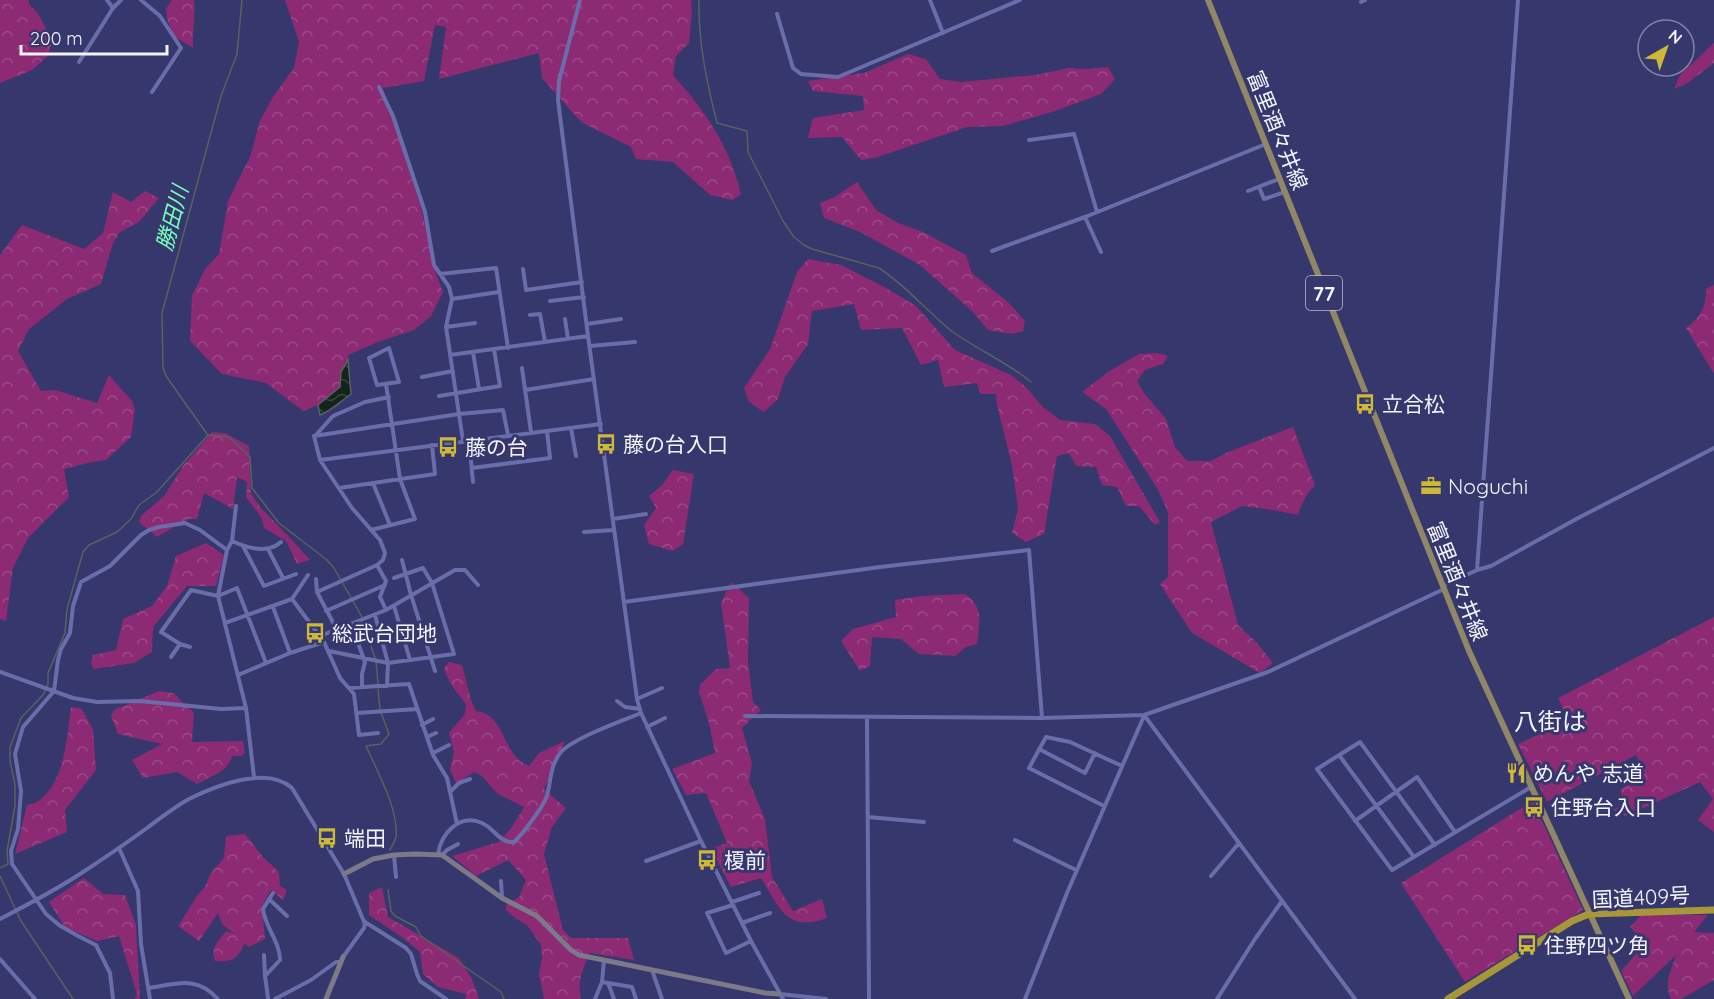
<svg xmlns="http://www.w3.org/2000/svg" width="1714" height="999" font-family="Quicksand,'Noto Sans JP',sans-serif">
	<defs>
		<pattern id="forest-crowns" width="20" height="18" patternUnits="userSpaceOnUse" patternTransform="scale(1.5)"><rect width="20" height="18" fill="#8c2a74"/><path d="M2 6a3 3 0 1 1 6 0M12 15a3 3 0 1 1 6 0" fill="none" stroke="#9d4a89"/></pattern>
		<pattern id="water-waves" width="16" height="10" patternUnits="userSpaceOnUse" patternTransform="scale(1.5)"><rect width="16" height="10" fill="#13251b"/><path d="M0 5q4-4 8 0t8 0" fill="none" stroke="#36453d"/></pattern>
	</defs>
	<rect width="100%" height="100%" fill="#35376d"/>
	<path fill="url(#forest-crowns)" d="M0 0H29V4L39 15 52 40 48 56 32 70 0 83Z
		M172 0H194C196 16 192 32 193 48L174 36 167 19 166 9Z
		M285 0H691L692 12 689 43 676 56 673 75C706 112 729 145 741 194L733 200 710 195 673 162 636 159 631 147 581 122 542 78 539 53 439 79 446 27 435 25 424 81 383 88 422 211 435 271 443 292 431 316 414 330 378 342 348 355V360L341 372 340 387 318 405 303 411 266 383 222 374 190 341 192 296 205 269 219 254 228 201 250 157 260 121 273 97 294 68 299 42Z
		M1714 43V63L1686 84 1674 89 1680 75Z
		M908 54 926 59 940 79 961 82 1035 75 1069 68 1087 69 1108 67 1115 79 1101 94 1055 111 1003 126 967 127 875 158 861 160 842 137 808 138 813 118 864 110 863 96 813 91 808 81 864 73Z
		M857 182 876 210 898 223 923 232 966 255 972 273 1009 303 1025 321 1023 331 1012 334 988 330 973 312 920 265 860 232 824 218 820 203 835 197Z
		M145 191 159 198 139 222 120 232 113 243 101 284 67 299 29 329 18 351 41 391 55 390 97 403 109 375 132 401 135 410 131 437 106 460 92 462 64 469 69 497 28 538 13 568 6 621 0 619V255L22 225 84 249 103 233 113 192 131 202Z
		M808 259 841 265 886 288 916 306 955 350 1011 375 1025 386 1043 407 1060 420 1095 424 1110 436 1160 522 1155 525 1139 506H1126L1117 487 1102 485 1096 467 1076 466 1069 453 1057 456 1044 534 1026 542 1012 533 1018 509 1012 465 997 405 996 394H980L977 383 944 387 938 360 921 365 902 328 861 330 854 304 812 311 808 344 785 377 778 399 764 412 749 402 744 388 770 349 797 272Z
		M1714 285V374L1686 328C1703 315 1704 309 1707 288Z
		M1158 353 1168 356 1163 364 1145 370 1137 381 1144 393 1166 419 1175 447 1187 461H1211L1228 452 1293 427 1315 485C1306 494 1302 503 1298 515L1273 510 1242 506 1211 522 1238 625 1257 643 1273 663 1260 673 1192 633 1160 584 1168 577V512L1157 488 1106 409 1082 392 1108 372 1139 354Z
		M212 432 225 433 249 446 251 494 261 508 293 541 310 560 297 564 286 541 264 528 261 517 246 497 247 482 237 477 233 509 204 493 197 519H188L157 537 139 522 141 516 164 496 183 466Z
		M673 470 694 474 683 544 673 551 649 544 644 525 656 508 649 496 662 485Z
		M206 543 224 555 216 586H187L153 627 152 652 134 663 94 669 91 663 93 655 116 650 123 619 152 606 167 586 176 556Z
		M731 582 749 598 748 661 753 702 761 710 742 728 752 763 749 781 765 819 772 877 793 911 822 899 827 918C786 933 780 908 761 878L731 887 711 849 727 843 706 793 686 795 672 769 715 753 709 723 699 692 700 685 716 669 730 668 721 603Z
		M965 594C985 608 979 623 977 644L966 647 955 656 919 654 901 639 872 637 870 666 860 671 841 641 853 629 896 617 895 600 923 596Z
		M1714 617V832L1698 820 1713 799 1700 782 1626 816 1613 810 1624 803 1620 790 1645 773 1636 755 1547 802 1518 744 1569 721 1558 698Z
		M449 662 462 665 471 700 476 711C502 713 503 747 520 761 523 763 526 764 529 766L539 753 565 741 544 789 566 808 552 827 544 854 563 930 571 938H628L634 960 590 953C583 968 577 982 581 999H544L539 974 542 958 541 945 527 925 515 918 506 910V905L519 897 526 880 508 860 476 876 452 856 499 842 512 827 524 807 498 794 482 776 474 772 456 783 450 770 454 752 449 733 465 714 466 704C457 693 448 682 444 668Z
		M159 691 173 693 194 713 192 742 243 741 245 753 241 756H232C229 771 210 777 197 784L177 772 143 778 132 760 162 744 118 734 111 716 114 710Z
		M71 707 81 708 93 729 96 770 65 810 67 832 15 854 27 805C31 804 36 803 40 800 65 781 67 735 71 707Z
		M1533 801 1583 910 1465 982 1401 883Z
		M245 834 263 857 279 872 280 886 287 890 283 900 271 890 262 906 265 939 249 947 244 943V945C236 960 233 962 215 961 210 949 218 941 226 931L233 933 222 924 218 913 199 941 178 926 197 896 206 885 210 874 224 858 226 836Z
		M84 878 103 894 125 895 136 925 140 999H135L137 994 119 936 97 941 65 927 49 902Z
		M382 887 388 917 459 958 472 979 479 999H465L466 994 438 987 423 974 420 952 406 940 369 915V893Z
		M1641 915H1708L1694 932 1714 933V980L1681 999H1671C1663 983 1672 969 1676 955L1633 996 1621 971 1645 944 1630 927Z"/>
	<path fill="url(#water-waves)" stroke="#56635e" stroke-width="1.5" d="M348 360 351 394C341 401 332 410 320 415L318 405 340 387 341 372Z"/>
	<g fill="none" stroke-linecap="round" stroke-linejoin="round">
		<path stroke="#56635e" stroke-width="1.5" d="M699 0C698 42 707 83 717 123L747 131 748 152 783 221 794 237 804 245 812 249 879 268C905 285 925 309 949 329 975 349 1006 361 1031 382
			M207 434 166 376 163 368 162 313 221 96 237 54 242 0
			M209 435 229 437 250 457 252 488 279 523 327 560 334 568 362 617
			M363 622 376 661 378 684
			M378 689 380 710 389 734 381 744 366 746C377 771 399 810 396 837 395 841 392 846 390 850
			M0 868 8 864 7 851 15 806V785L10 761V747L21 718 43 695 48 684V673L65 633 67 609 83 552 89 545 117 532 131 519 139 505 157 492 208 435
			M0 876 21 921 73 999
			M388 890 391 911 395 916 416 927 421 936 501 992 504 999"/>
		<path stroke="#696eaa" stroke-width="4" d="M107 0 113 8 121 0
			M141 0 160 16 181 48 152 92
			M580 0 559 81 558 100 588 336 637 699 641 713 701 841 751 941 783 999
			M930 0 943 33
			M1361 2 1365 0
			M777 14 793 68 801 74 838 77 1020 0
			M79 62 113 8
			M379 87 393 116 425 212 434 265 449 287 452 299 446 327 463 441
			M1029 140 1074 134 1097 212
			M1259 187 1264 199 1285 192
			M1248 191 1279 179
			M1085 217 1101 252
			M992 251 1085 217 1266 144
			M523 269 526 290 582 282
			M440 274 496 268 508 348
			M452 299 499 292
			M550 301 584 297
			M530 315 540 314 545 342
			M565 319 568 339
			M587 324 621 319
			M446 327 475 323
			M590 346 635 342
			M389 348 399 382 377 385 369 358Z
			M473 352 479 389
			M450 355 588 336
			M522 368 531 432
			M422 377 453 371
			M525 390 594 379
			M439 396 500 386 494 349
			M571 428 576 456
			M314 436 320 460 352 508 380 540 385 553 383 560 377 565 317 592
			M314 436 459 414 503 410 508 435
			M315 436 333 416 365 402 389 397
			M469 440 473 482
			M320 460 601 424
			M472 468 550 458 547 431
			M373 483 390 525
			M339 488 435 474 432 445
			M236 506 232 541 227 550 218 596 246 708 254 777
			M613 519 646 514
			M371 530 415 519 400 479 386 384
			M584 532 614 530
			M232 541C247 548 268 554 281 542
			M243 546 264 586 296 574
			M268 549 283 578
			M402 560 411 595 435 671
			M377 565 386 581 380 597 386 610
			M1477 570 1518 0
			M316 579 317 592 337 630
			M1443 586 1477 570 1491 566 1580 517 1714 448
			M292 599 324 642 340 678 354 694 359 735 378 733
			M624 602 880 567 1029 550 1042 718
			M394 606 410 660
			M273 607 290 653
			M326 611 385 585
			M375 615 388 663 387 686
			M225 623 292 599 308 575
			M351 624 365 662 362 674V687
			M320 636 386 610 455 570H465L478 585
			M190 647 180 644 161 632 191 590 218 596 237 588 266 663
			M329 651 388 663 454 654 432 583 423 568 394 578
			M171 657 180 644
			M0 672 73 698 97 702 140 701 221 709 246 708
			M238 675 290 653 324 642
			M349 688 409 684 433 755 447 778 457 824
			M637 699 662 688
			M617 701 625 707 640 709
			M357 713 417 709
			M1144 715 1355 999
			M745 716 1042 718 1144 715 1268 672 1444 589
			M867 717 869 999
			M422 725 433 719
			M647 727 665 718
			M427 737 436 733
			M1039 749 1085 773 1095 753
			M433 753 449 745
			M1339 755 1414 857
			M450 792 459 783 470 779
			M1104 806 1029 768 1046 737 1070 742 1122 766
			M868 817 924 822
			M1355 821 1417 777 1455 832
			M1015 840 1076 870
			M1435 845 1360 742 1317 769 1392 870 1531 787
			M119 848 138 891 141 944 150 999
			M438 854C441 834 459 813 482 823 494 828 499 843 514 842 522 835 543 807 547 796 551 781 550 765 561 752 574 738 621 721 641 713
			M394 855 396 877
			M442 855 447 850 458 844
			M646 861 701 841
			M1211 876 1239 843
			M501 881 502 898
			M269 899 287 916
			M732 902 759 893
			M733 905 707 913 726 953 751 941
			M0 919C27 905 54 891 80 874 103 859 125 844 147 828 161 818 174 807 189 799 215 786 267 765 292 788L344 874 365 924 364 928 343 957
			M365 922 406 948 411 954 417 974 420 981 446 999
			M742 923 770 913
			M264 955 265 976 268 998
			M0 959 35 999
			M652 970 662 999
			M265 976 280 960C280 942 265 927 263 909L273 893
			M602 982 632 987 636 999
			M608 983 614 999
			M149 988C177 984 196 975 218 999
			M780 994 826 999
			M113 999 110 973 96 945 78 936 59 925 46 914 12 864 11 851 18 829 21 791 15 754 23 727 54 691 58 660 61 649 70 633 73 606 81 582 110 566 141 535 149 530 159 527 185 523 200 530 227 550
			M275 999 311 980 336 962H341
			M595 999 602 982 604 960
			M1025 999 1067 893 1144 716
			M1217 999 1255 939 1282 901"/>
		<path stroke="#7c7a88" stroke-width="5" d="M344 874 373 859 394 855 416 854 442 855 502 898 537 916 571 950 579 955 765 993 779 994
			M326 999 343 957"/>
		<path stroke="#8f8766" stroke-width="6" d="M1208 0 1469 651 1629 999"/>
		<path stroke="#a89738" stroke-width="7" d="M1448 999 1572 921 1589 914 1714 910"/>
	</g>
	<defs>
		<g id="bus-bare" transform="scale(1.62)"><path d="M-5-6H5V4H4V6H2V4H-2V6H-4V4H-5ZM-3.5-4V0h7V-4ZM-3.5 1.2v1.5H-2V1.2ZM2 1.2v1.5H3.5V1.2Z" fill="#ceb837" stroke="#35376d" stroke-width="2.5" paint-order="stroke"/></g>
		<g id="office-bare" transform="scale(1.62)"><path d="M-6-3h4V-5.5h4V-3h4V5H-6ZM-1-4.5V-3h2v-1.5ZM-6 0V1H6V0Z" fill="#ceb837" stroke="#35376d" stroke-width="2.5" paint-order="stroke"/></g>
		<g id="restaurant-bare" transform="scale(1.62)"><path d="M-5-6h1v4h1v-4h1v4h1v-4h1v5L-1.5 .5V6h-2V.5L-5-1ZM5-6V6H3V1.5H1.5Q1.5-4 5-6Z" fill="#ceb837" stroke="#35376d" stroke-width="2.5" paint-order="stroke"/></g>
	</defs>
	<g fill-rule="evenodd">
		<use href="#bus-bare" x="1365" y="404"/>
		<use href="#bus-bare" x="606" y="444"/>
		<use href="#bus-bare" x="448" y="447"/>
		<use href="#office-bare" x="1431" y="486"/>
		<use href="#bus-bare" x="315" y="633"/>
		<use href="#restaurant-bare" x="1516" y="773"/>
		<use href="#bus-bare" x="1534" y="807"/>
		<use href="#bus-bare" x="327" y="838"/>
		<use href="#bus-bare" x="707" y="860"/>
		<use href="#bus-bare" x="1527" y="945"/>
	</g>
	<g text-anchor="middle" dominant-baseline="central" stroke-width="6" stroke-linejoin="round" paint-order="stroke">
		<rect fill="#35376d" stroke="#babbd0" stroke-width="1.5" x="1306" y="276" width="36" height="34" rx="4.5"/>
		<g font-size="20" font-weight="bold" fill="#f3f4fb">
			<text x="1324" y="293">77</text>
		</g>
		<g font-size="21" fill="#f3f4fb" stroke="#35376d">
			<text transform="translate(1278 130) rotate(68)">富里酒々井線</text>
			<text transform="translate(1458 581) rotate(68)">富里酒々井線</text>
			<text transform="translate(1641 897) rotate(-3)">国道409号</text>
		</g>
		<g font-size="21" fill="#f3f4fb" stroke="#35376d" text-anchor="start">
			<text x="1382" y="404">立合松</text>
			<text x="623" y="444">藤の台入口</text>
			<text x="465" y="447">藤の台</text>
			<text x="1448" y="486">Noguchi</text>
			<text x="332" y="633">総武台団地</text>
			<text x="1533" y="773">めんや 志道</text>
			<text x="1551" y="807">住野台入口</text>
			<text x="344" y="838">端田</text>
			<text x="724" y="860">榎前</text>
			<text x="1544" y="945">住野四ツ角</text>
		</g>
		<g font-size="22" font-style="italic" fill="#78feba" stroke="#35376d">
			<text transform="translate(172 218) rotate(-75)">勝田川</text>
		</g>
		<g font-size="24" fill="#f3f4fb" stroke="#35376d">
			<text x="1550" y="721">八街は</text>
		</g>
	</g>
	<g transform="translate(1666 48) rotate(40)"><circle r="28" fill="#35376d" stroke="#8183a6" stroke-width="1.5"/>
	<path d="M0-4.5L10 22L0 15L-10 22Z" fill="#ceb837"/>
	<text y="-9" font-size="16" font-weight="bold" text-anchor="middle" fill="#f3f4fb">N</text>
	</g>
	<path d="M21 45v9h146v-9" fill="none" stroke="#f3f4fb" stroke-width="3"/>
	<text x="30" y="45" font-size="18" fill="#f3f4fb" stroke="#35376d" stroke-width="4.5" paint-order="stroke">200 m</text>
</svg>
